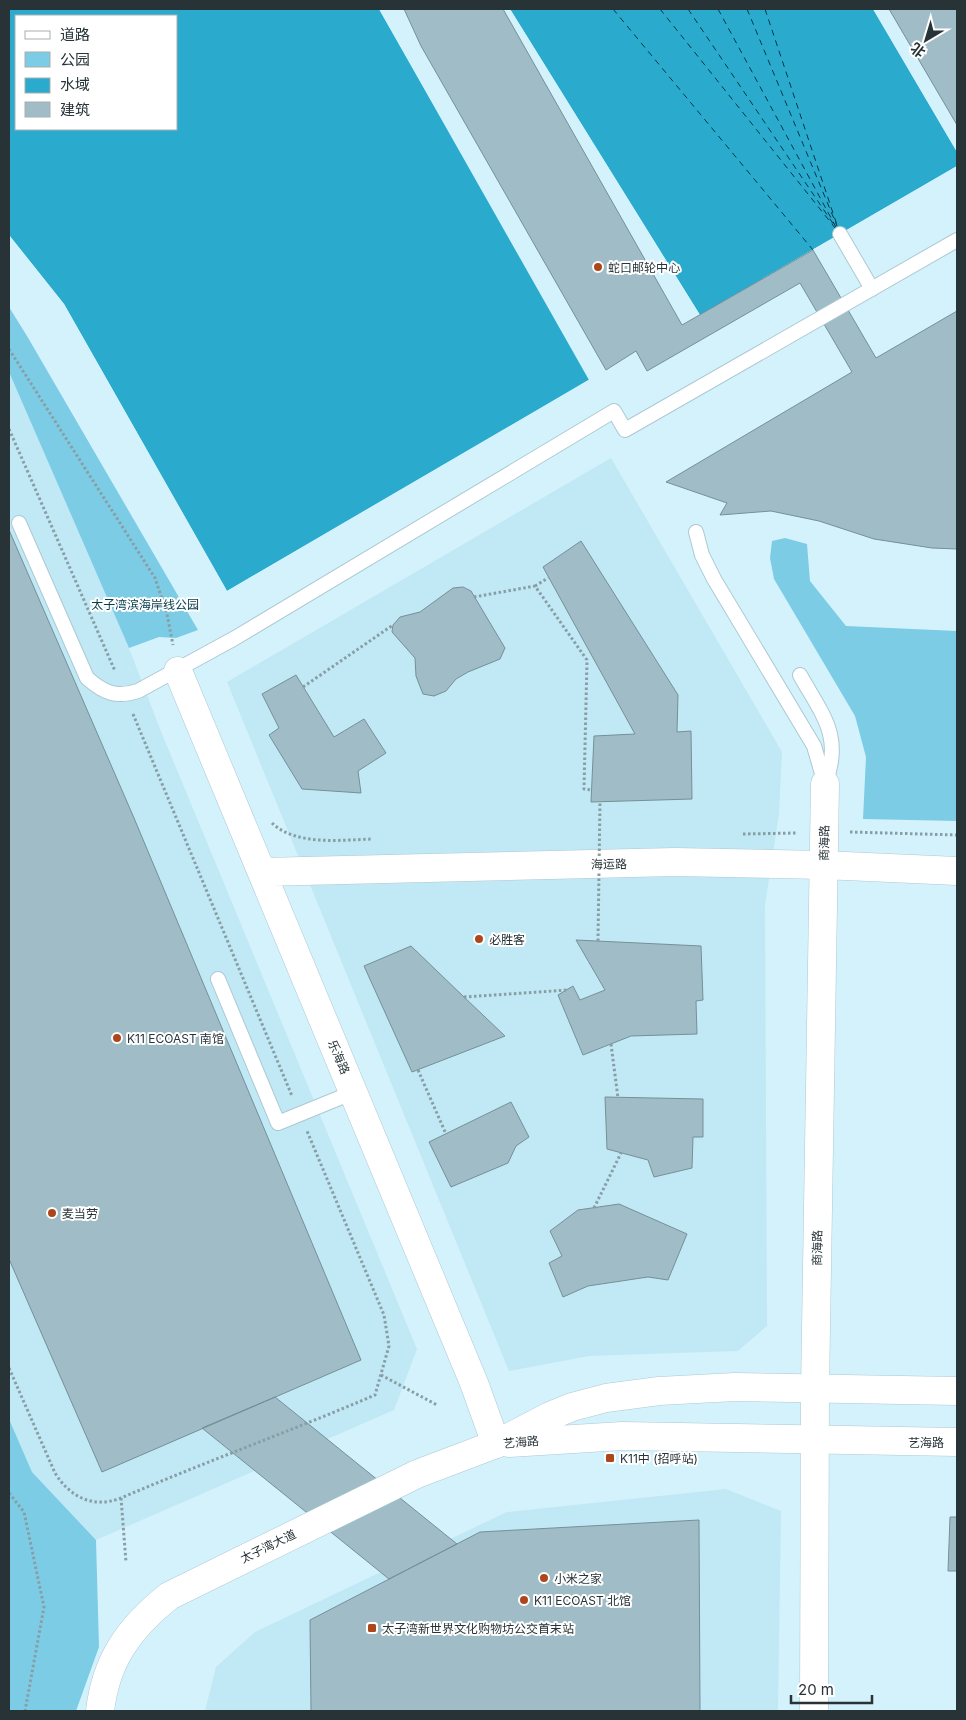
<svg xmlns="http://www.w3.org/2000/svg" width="966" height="1720" font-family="Inter,'Noto Sans SC',sans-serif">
	<rect width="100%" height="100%" fill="#d4f2fc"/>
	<path fill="#c1e8f5" d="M9 372 129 648 160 729 417 1349 394 1410 96 1540 32 1472 9 1419Z
		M611 458 782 752 779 814 765 905 767 1326 738 1351 589 1356 509 1371 227 682Z
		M726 1489 781 1511 778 1711H205L216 1667 255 1632 507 1512Z"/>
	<path fill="#7ccce6" d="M9 307 27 336 198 630 176 638 159 637 129 648 9 372Z
		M785 538 807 544 810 581 846 626 957 631V821L863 819 866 757 855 716 774 579 770 558 772 541Z
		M9 1419 32 1472 96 1540 99 1647 76 1711H9Z"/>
	<path fill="#2aabce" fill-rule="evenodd" d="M9 9H379L590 379 227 591 64 304 9 235ZM16 16H176V129H16Z
		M510 9H873L957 152V166L700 315Z"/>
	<path fill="#d4f2fc" d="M379 9H382L592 380 226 594 62 305 9 239V235L64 304 227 591 589 380Z
		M508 9H510L700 315 957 166V168L701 317 698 316Z
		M873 9H876L957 147V152Z"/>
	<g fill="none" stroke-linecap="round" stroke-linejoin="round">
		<path stroke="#003846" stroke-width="1" stroke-dasharray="6 5" stroke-linecap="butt" d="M613 9 813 250
			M660 9 836 229
			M688 9 834 225
			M718 9 837 229
			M747 9 837 226
			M765 9 838 228"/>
	</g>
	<path fill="#a0bdc7" stroke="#749099" d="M404 9H503L682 325 813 250 876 358 957 311V549L932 548 874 539 819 521 771 511 720 515 727 503 666 482 852 372 800 283 647 371 636 351 606 370 421 46Z
		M889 9H957V125Z
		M9 530 134 818 361 1360 102 1472 9 1259Z
		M581 541 678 695 677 732 691 731 692 799 591 802 594 736 635 734 543 567Z
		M463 587 471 591 505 648 500 659 468 672 456 679 446 691 434 696 423 694 416 676 415 658 392 632 393 625 400 617 420 612 453 588Z
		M296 675 334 737 364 719 386 753 358 771 361 793 302 789 269 735 279 728 262 694Z
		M576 940 701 946 703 1000 696 1001 697 1034 631 1036 583 1055 558 995 573 986 580 1000 605 990Z
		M411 946 464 997 505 1036 412 1072 364 966Z
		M605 1097 703 1099V1137H693L692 1168 654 1177 648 1160 607 1149Z
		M511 1102 529 1137 516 1146 508 1163 451 1187 429 1142Z
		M619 1204 687 1234 668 1280 648 1277 588 1286 563 1297 549 1263 562 1256 550 1231 578 1210Z
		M275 1397 457 1544 389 1579 202 1428Z
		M950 1517H957V1571H948Z
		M699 1520 700 1711H311L310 1620 480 1532Z"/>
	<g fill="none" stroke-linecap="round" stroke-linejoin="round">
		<g stroke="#acc9d3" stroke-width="16">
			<path id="lane" d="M840 234 872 289
				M19 523 87 678C104 693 116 698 138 691L235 638 614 411 625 430 957 240
				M696 532 702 555 714 579 814 746 825 784
				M800 675C823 716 843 736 825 784
				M218 979 278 1123 354 1092"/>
		</g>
		<g stroke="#acc9d3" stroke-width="29">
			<path id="street" d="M178 671 474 1383 496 1444
				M262 872 675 862 823 865"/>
		</g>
		<g stroke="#acc9d3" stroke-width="29">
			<path id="secondary" d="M823 865 957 871
				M509 1443 622 1436 957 1442
				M100 1711C106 1660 129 1628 169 1596L417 1474 496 1444 550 1416 572 1407 606 1398 659 1391 735 1387 957 1391
				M814 1711 815 1390 825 784"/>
		</g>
		<path stroke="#889ea5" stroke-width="3" stroke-dasharray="2.5 2.5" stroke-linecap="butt" d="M9 349 155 578 167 614 173 645
			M9 429 115 671
			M535 586 548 578
			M474 597 535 586 587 660 584 789 591 790
			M303 687 393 625
			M133 714 292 1096
			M272 823C296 846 341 840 372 839
			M850 832 957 835
			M743 834 797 833
			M464 997 568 990
			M611 1044 618 1098
			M418 1070 446 1134
			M594 1208 621 1153
			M9 1368 55 1473C70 1497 93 1509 121 1498 205 1462 291 1431 375 1395L389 1346 384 1315 307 1131
			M381 1375 437 1405
			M9 1493 24 1512 44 1607 25 1711
			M121 1498 126 1562"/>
		<use href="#lane" stroke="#fff" stroke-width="14"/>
		<use href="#street" stroke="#fff" stroke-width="28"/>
		<use href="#secondary" stroke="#fff" stroke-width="28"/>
		<path stroke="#889ea5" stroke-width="3" stroke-dasharray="2.5 2.5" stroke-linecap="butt" d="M598 941 600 801"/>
	</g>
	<g fill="#ad471b" stroke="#fff" stroke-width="2">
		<circle cx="598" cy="267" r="5"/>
		<circle cx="479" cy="939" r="5"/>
		<circle cx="117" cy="1038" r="5"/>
		<circle cx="52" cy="1213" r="5"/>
		<rect x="605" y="1453" width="10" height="10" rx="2.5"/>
		<circle cx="544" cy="1578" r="5"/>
		<circle cx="524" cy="1600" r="5"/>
		<rect x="367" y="1623" width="10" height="10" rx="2.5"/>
	</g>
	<g text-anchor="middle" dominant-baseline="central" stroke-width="4" stroke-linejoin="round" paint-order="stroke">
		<g font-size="12" fill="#273337" stroke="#fff" text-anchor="start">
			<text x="608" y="267">蛇口邮轮中心</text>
			<text x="489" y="939">必胜客</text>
			<text x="127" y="1038">K11 ECOAST 南馆</text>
			<text x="62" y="1213">麦当劳</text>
			<text x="620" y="1458">K11中 (招呼站)</text>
			<text x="554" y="1578">小米之家</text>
			<text x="534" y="1600">K11 ECOAST 北馆</text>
			<text x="382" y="1628">太子湾新世界文化购物坊公交首末站</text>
		</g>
		<g font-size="12" fill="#09404f" stroke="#fff">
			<text x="145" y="604">太子湾滨海岸线公园</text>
		</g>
		<g font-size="12" fill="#273337" stroke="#fff">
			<text transform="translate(824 843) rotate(-89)">商海路</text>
			<text transform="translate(609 864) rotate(-1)">海运路</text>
			<text transform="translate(339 1057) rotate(67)">乐海路</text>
			<text transform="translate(817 1248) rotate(-89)">商海路</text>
			<text transform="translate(521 1442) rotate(-5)">艺海路</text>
			<text x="926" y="1442">艺海路</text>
			<text transform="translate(268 1546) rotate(-26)">太子湾大道</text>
		</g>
	</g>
	<rect width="966" height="1720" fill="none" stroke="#273337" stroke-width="20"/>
	<rect x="15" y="15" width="162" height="115" fill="#ffffff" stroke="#a9adaf"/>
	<rect x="25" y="31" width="25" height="8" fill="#ffffff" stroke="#a9adaf"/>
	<text x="60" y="40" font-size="15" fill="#273337">道路</text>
	<rect x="25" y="52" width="25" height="15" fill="#7ccce6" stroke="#a9adaf"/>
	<text x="60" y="65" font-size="15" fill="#273337">公园</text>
	<rect x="25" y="78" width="25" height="15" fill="#2aabce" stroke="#a9adaf"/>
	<text x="60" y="90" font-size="15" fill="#273337">水域</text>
	<rect x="25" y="102" width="25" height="15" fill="#a0bdc7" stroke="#a9adaf"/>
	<text x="60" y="115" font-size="15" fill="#273337">建筑</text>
	<g transform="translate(926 40) rotate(218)" stroke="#ffffff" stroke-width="4" paint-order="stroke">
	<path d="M0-4L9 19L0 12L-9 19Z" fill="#273337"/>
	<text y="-8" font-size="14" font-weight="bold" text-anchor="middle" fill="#273337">北</text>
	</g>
	<path d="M791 1695v8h81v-8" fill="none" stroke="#273337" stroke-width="2.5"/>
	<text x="798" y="1695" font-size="15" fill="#273337" stroke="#ffffff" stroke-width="4" paint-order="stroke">20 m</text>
</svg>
